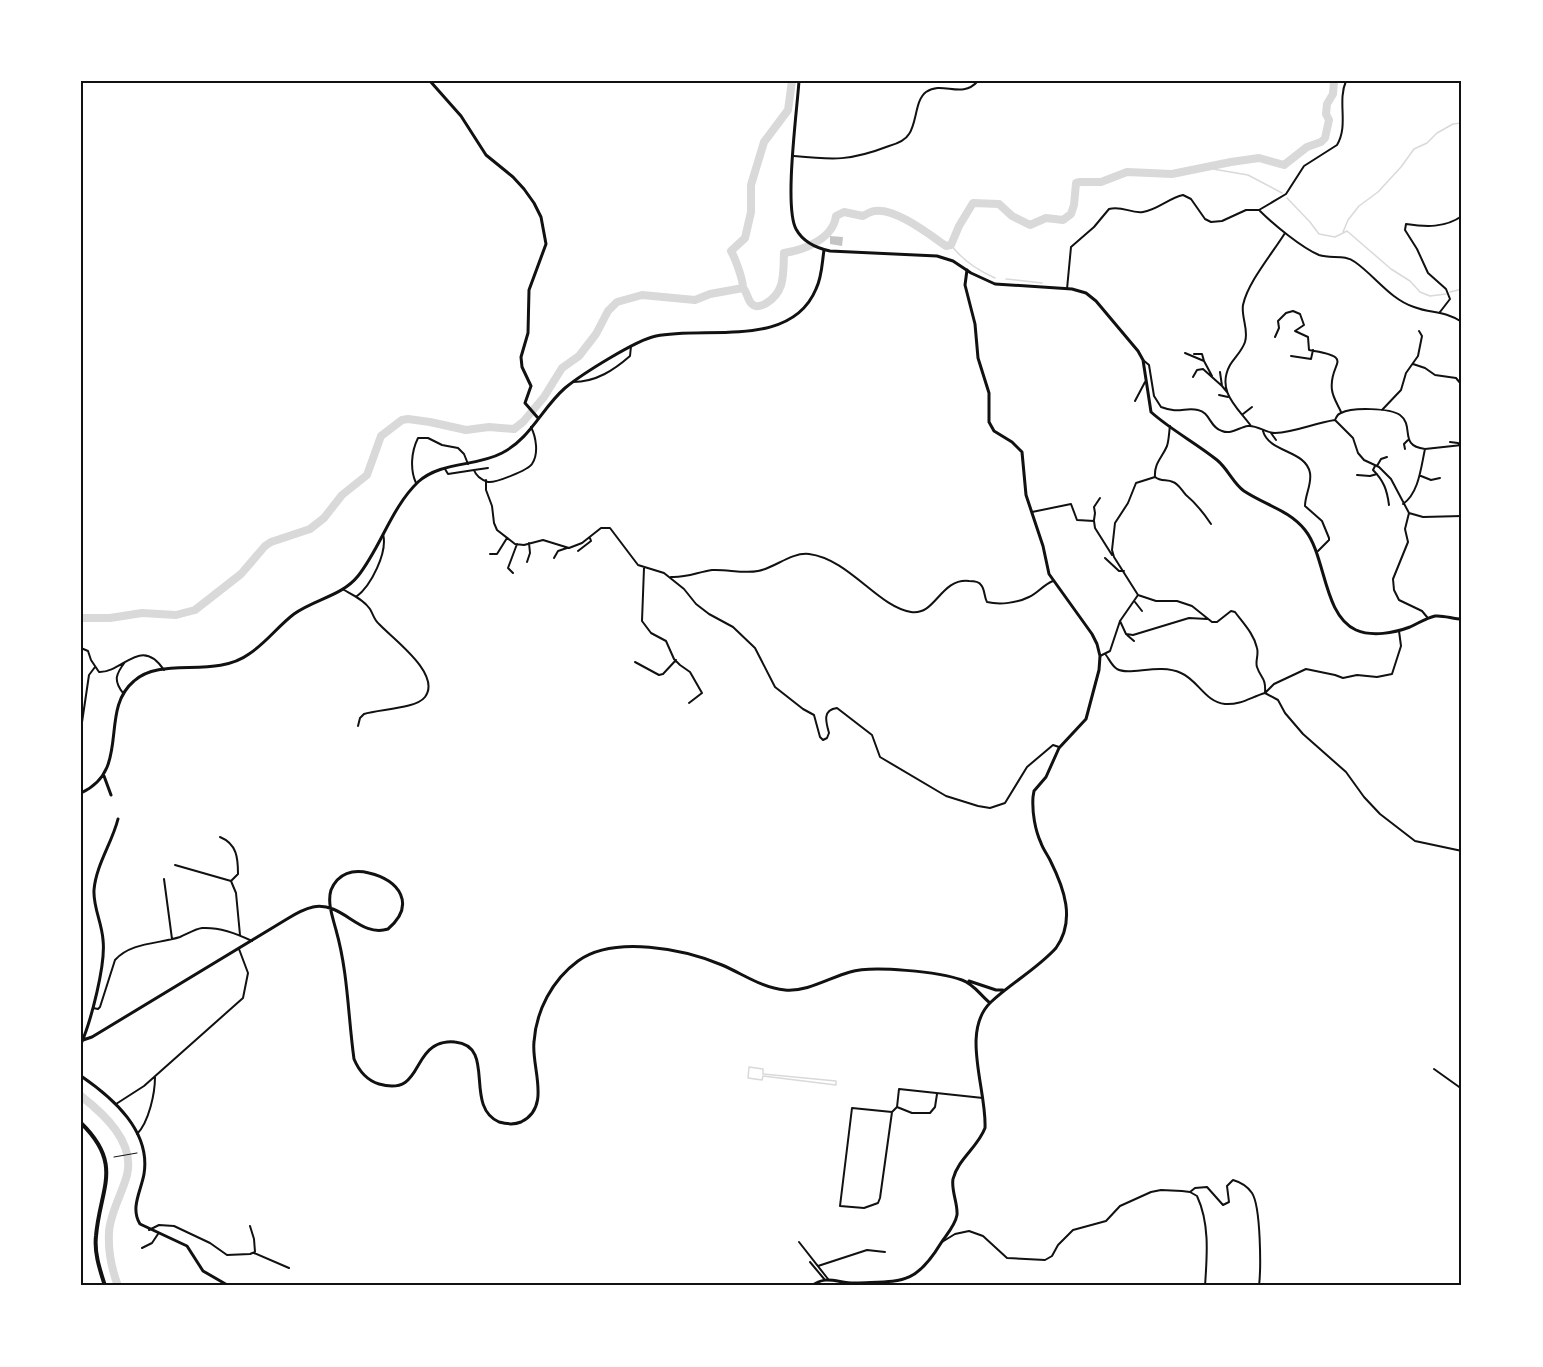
<svg xmlns="http://www.w3.org/2000/svg" width="1543" height="1367" font-family="Signika,sans-serif">
	<rect width="100%" height="100%" fill="#fff"/>
	<g fill="none" stroke-linecap="round" stroke-linejoin="round">
		<path stroke="#d9d9d9" stroke-width="1.5" d="M1207 168 1248 175 1282 193
			M1287 198 1310 222 1319 234 1335 237 1347 231 1391 269 1410 281 1420 292 1430 296 1446 294
			M1343 232 1348 220 1359 206 1378 192 1401 167 1414 149 1427 143 1437 133 1453 124 1462 123
			M951 245C963 261 977 270 995 278
			M1006 279 1042 283
			M1450 292 1462 289
			M749 1067 763 1069V1074L836 1081V1085L763 1076 762 1080 748 1078Z"/>
		<path stroke="#d9d9d9" stroke-width="8" d="M743 288C748 293 747 300 752 304 756 308 761 306 765 304 786 292 783 273 784 253 804 250 833 239 836 216L844 212 863 216C867 214 871 211 875 211 896 208 930 235 946 246L951 245 959 226 973 203 999 204 1012 216 1030 225 1046 218 1063 220 1071 214 1074 205 1076 183 1080 182H1101L1127 172 1172 174 1231 162 1259 158 1284 165 1307 147 1321 142 1325 138 1329 120 1326 114 1327 104 1333 94 1334 81
			M743 288C743 279 735 258 731 251L745 238 751 212V185L764 142 788 110 792 81
			M81 618H110L142 613 176 615 195 610 241 574 265 546 271 542 310 529 324 518 342 495 367 475 381 436 402 420 408 419 430 422 466 430 489 427 514 429 523 422 544 397 562 368 579 356 596 334 608 311 617 302 642 295 695 300 710 294 743 288
			M81 1096C104 1114 135 1142 127 1175 122 1194 110 1213 109 1232 108 1250 112 1270 118 1286"/>
	</g>
	<path fill="#c4c4c4" d="M830 236 843 237 842 246 830 244Z"/>
	<g fill="none" stroke-linecap="round" stroke-linejoin="round">
		<path stroke="#111" stroke-width="1" d="M114 1157 137 1153"/>
		<path stroke="#111" stroke-width="2" d="M794 156C834 160 850 161 889 146 896 144 905 141 909 134 917 123 915 100 926 92 943 80 961 100 978 81
			M1260 211C1273 224 1302 248 1319 255 1331 259 1345 254 1355 262 1375 276 1390 299 1414 307 1432 314 1443 310 1462 322
			M1067 289 1071 247 1094 227 1109 209C1122 205 1131 214 1143 212 1157 210 1169 198 1183 195L1191 199 1205 219 1211 222 1222 221 1246 210H1259L1286 194 1304 166 1337 145C1349 125 1337 102 1346 81
			M1440 312 1450 299 1446 289 1428 273 1417 249 1405 230 1406 224C1426 227 1445 228 1462 216
			M1275 337 1279 328 1278 321 1286 313 1293 311 1300 314 1304 325 1295 331 1308 337 1309 350C1358 358 1328 362 1332 390 1333 398 1338 405 1341 412
			M1185 353 1204 361 1212 376
			M1194 354H1202L1204 361
			M1291 356 1311 359 1313 350
			M1143 360 1149 365 1154 396 1161 407C1179 414 1185 407 1198 410 1210 412 1210 428 1222 431 1232 435 1239 427 1248 426 1258 425 1265 433 1275 433 1296 432 1314 423 1335 420L1353 438 1358 453 1364 460 1379 467 1391 479 1409 513 1423 517 1462 516
			M1413 364 1425 368 1435 375 1456 378 1461 384
			M1220 372 1222 386 1227 392
			M1193 377 1197 370 1203 369 1222 386
			M573 382C596 382 614 370 630 356L631 346
			M1219 395 1228 397
			M1135 401 1145 382
			M1382 410 1401 390 1406 373 1418 356 1422 336 1419 331
			M1243 414 1252 407
			M1335 420C1337 416 1337 414 1341 413 1352 407 1390 408 1400 415 1415 426 1398 446 1425 449
			M1251 426C1237 407 1216 391 1230 365 1235 357 1242 351 1245 342 1249 330 1241 317 1243 305 1248 282 1272 254 1285 233
			M1263 431C1269 453 1306 450 1310 473 1312 484 1305 495 1305 506L1322 521 1329 538V540L1318 551
			M1271 433 1276 440
			M1450 442 1458 443 1460 445
			M1405 449 1404 444 1408 440
			M1375 466 1373 470C1384 481 1387 490 1389 505
			M1377 466 1381 459 1387 457
			M445 469 448 474 474 470C476 476 482 480 488 482 496 483 528 470 532 464 539 454 536 437 531 427
			M474 470 488 468
			M1357 475 1370 476 1377 474
			M1421 476 1431 480 1440 478
			M1155 477C1161 482 1167 479 1173 482 1179 484 1182 491 1186 495 1197 504 1203 512 1211 524
			M486 480V490L492 506 494 523 497 530 515 544 524 545 543 540 569 548 582 543 601 528H610L638 565 664 573 684 589 696 604 709 614 733 627 755 648 775 687 803 709 814 715 820 737 823 740 827 738 829 733C826 722 822 710 837 708L872 735 880 757 946 796 978 806 990 808 1005 803 1027 767 1053 745 1059 747
			M416 483C410 470 411 452 418 438H428L442 445 458 448 464 454 468 464
			M1403 504C1419 493 1421 467 1425 449L1462 445
			M1032 512 1071 504 1077 520 1094 521 1095 528 1112 555
			M1409 513 1405 529 1408 542 1393 579 1394 590 1399 600 1422 611 1427 617
			M1094 520 1095 513 1094 507 1100 498
			M578 551 591 541 590 538
			M490 554H497L507 538
			M554 558 558 551 567 548
			M1105 558 1119 571H1124
			M527 562 530 553 529 543
			M644 568 642 621 651 633 666 641 674 659 680 665 690 672 702 693 689 703
			M513 573 508 568 517 544
			M671 577C686 578 698 572 712 570 727 569 743 574 758 571 775 568 791 552 809 554 849 559 878 607 911 612 936 616 940 578 969 581 973 581 979 581 981 585 985 589 984 597 987 602 1000 605 1017 603 1029 597 1038 593 1043 585 1053 581
			M344 590C353 595 364 600 370 609 373 614 374 620 379 624 393 639 442 674 425 697 416 709 379 709 364 714L360 718 358 726
			M1138 595 1156 601H1177L1192 606 1212 622H1217L1231 611 1235 612C1243 623 1254 634 1257 648 1259 655 1255 661 1257 667 1261 679 1266 677 1265 693L1274 684 1306 669 1335 675 1343 678 1357 675 1377 677 1392 674 1401 646 1399 631
			M356 597C371 586 388 552 383 534
			M1135 602 1142 611
			M1120 621 1126 634 1133 635 1189 618 1207 619
			M1127 635 1134 641
			M81 648 88 651 91 660 99 672C123 673 141 635 164 670
			M1106 655C1109 659 1112 666 1117 669 1130 676 1159 663 1181 673 1198 680 1205 702 1225 704 1241 705 1251 697 1265 693L1278 700 1285 713 1303 734 1346 772 1364 797 1380 814 1415 841 1462 851
			M1100 656 1110 651 1120 621 1138 595 1114 557 1112 550 1115 523 1128 503 1136 483 1155 477C1154 463 1162 458 1167 446 1169 440 1169 432 1170 426
			M635 662 659 675 663 674 676 660
			M123 693C113 680 116 674 125 662
			M81 729 89 675 95 667
			M220 837C237 844 238 858 238 874L231 881
			M175 865 231 881 236 893 240 935
			M164 879 172 939
			M93 1008 98 1009 100 1007 115 960C131 942 159 944 180 937 187 934 195 929 202 928 218 927 238 934 252 941
			M1434 1069 1462 1089
			M937 1094 935 1107 930 1113H912L897 1107 899 1089 983 1098
			M116 1104 144 1086 243 998 248 973 239 949
			M892 1112 852 1108 840 1206 864 1208 878 1203 880 1198 892 1112 897 1107
			M137 1134C149 1122 155 1093 155 1077
			M1190 1192 1195 1188 1207 1187 1223 1205 1229 1202 1227 1186 1233 1180C1240 1182 1248 1187 1252 1193 1261 1207 1261 1269 1259 1286
			M149 1230 159 1225 174 1226 210 1243 227 1255 250 1254 255 1252 254 1239 250 1226
			M799 1242 828 1279
			M942 1242 955 1234 969 1231 983 1236 1007 1258 1045 1260 1052 1256 1058 1245 1073 1230 1106 1221 1120 1206 1151 1192 1161 1190 1182 1191 1190 1192 1197 1196C1210 1224 1207 1256 1205 1286
			M142 1248 152 1243 158 1234
			M254 1253 289 1268
			M810 1262 825 1280
			M818 1266 867 1250 885 1252"/>
		<path stroke="#111" stroke-width="3" d="M430 81 461 116 486 155 513 177 524 189 534 203 541 217 546 244 529 290 528 333 521 357 522 367 531 386 525 403 538 418
			M104 776 111 795
			M81 793C132 770 98 711 134 681 161 656 215 679 249 654 266 643 278 626 294 614 315 599 342 596 358 576 381 547 391 508 418 482 441 461 476 467 502 453 530 439 542 408 565 388 582 374 636 340 656 336 707 326 791 349 816 289 822 277 822 263 824 250
			M969 981 996 990H1003
			M83 1040 92 1037 287 919C295 914 304 909 313 907 343 901 359 938 388 929 416 905 400 880 369 873 353 869 338 873 331 890 327 903 333 918 336 930 348 972 348 1016 354 1059 359 1071 366 1080 379 1084 417 1095 413 1060 433 1047 438 1043 448 1041 455 1042 497 1046 463 1106 499 1122 506 1124 514 1125 521 1122 552 1107 531 1067 534 1042 536 1011 552 980 578 961 614 935 684 949 722 965 743 974 762 988 785 990 807 992 829 978 850 972 872 965 940 972 962 980 974 984 980 995 990 1003
			M81 1044C91 1021 106 964 103 940 102 923 93 907 94 890 96 865 112 843 118 819
			M81 1076C113 1098 151 1131 144 1174 141 1191 130 1208 140 1224L187 1246 203 1271 229 1286
			M812 1286C825 1274 840 1284 856 1283 901 1281 915 1286 941 1243 946 1235 955 1226 957 1215 958 1203 951 1191 953 1179 958 1159 978 1147 985 1128 987 1090 960 1031 991 1002 1011 983 1037 969 1056 948 1076 920 1064 888 1050 860 1047 854 1043 849 1041 843 1035 830 1032 812 1033 797L1034 791 1046 777 1059 748 1086 719 1099 670 1100 656 1097 644 1092 634 1049 574 1043 546 1026 495 1022 452 1012 442 994 431 989 422V393L978 358 975 324 965 285 967 270"/>
		<path stroke="#111" stroke-width="3" d="M799 81C797 111 784 207 796 229 803 242 816 248 830 251L937 256 953 261 971 273 995 284 1072 289 1086 293 1096 301 1138 351 1143 360 1151 412C1171 430 1196 443 1217 460 1228 469 1233 483 1244 491 1265 505 1289 510 1305 530 1326 556 1323 615 1356 630 1372 637 1394 633 1410 627 1419 623 1426 618 1435 616 1444 615 1453 619 1462 619"/>
		<path stroke="#111" stroke-width="4" d="M81 1123C124 1165 100 1188 96 1236 94 1253 100 1270 105 1286"/>
	</g>
	<rect width="1543" height="1367" fill="none" stroke="#ffffff" stroke-width="165"/>
	<rect x="82" y="82" width="1378" height="1202" fill="none" stroke="#111" stroke-width="2"/>
</svg>
